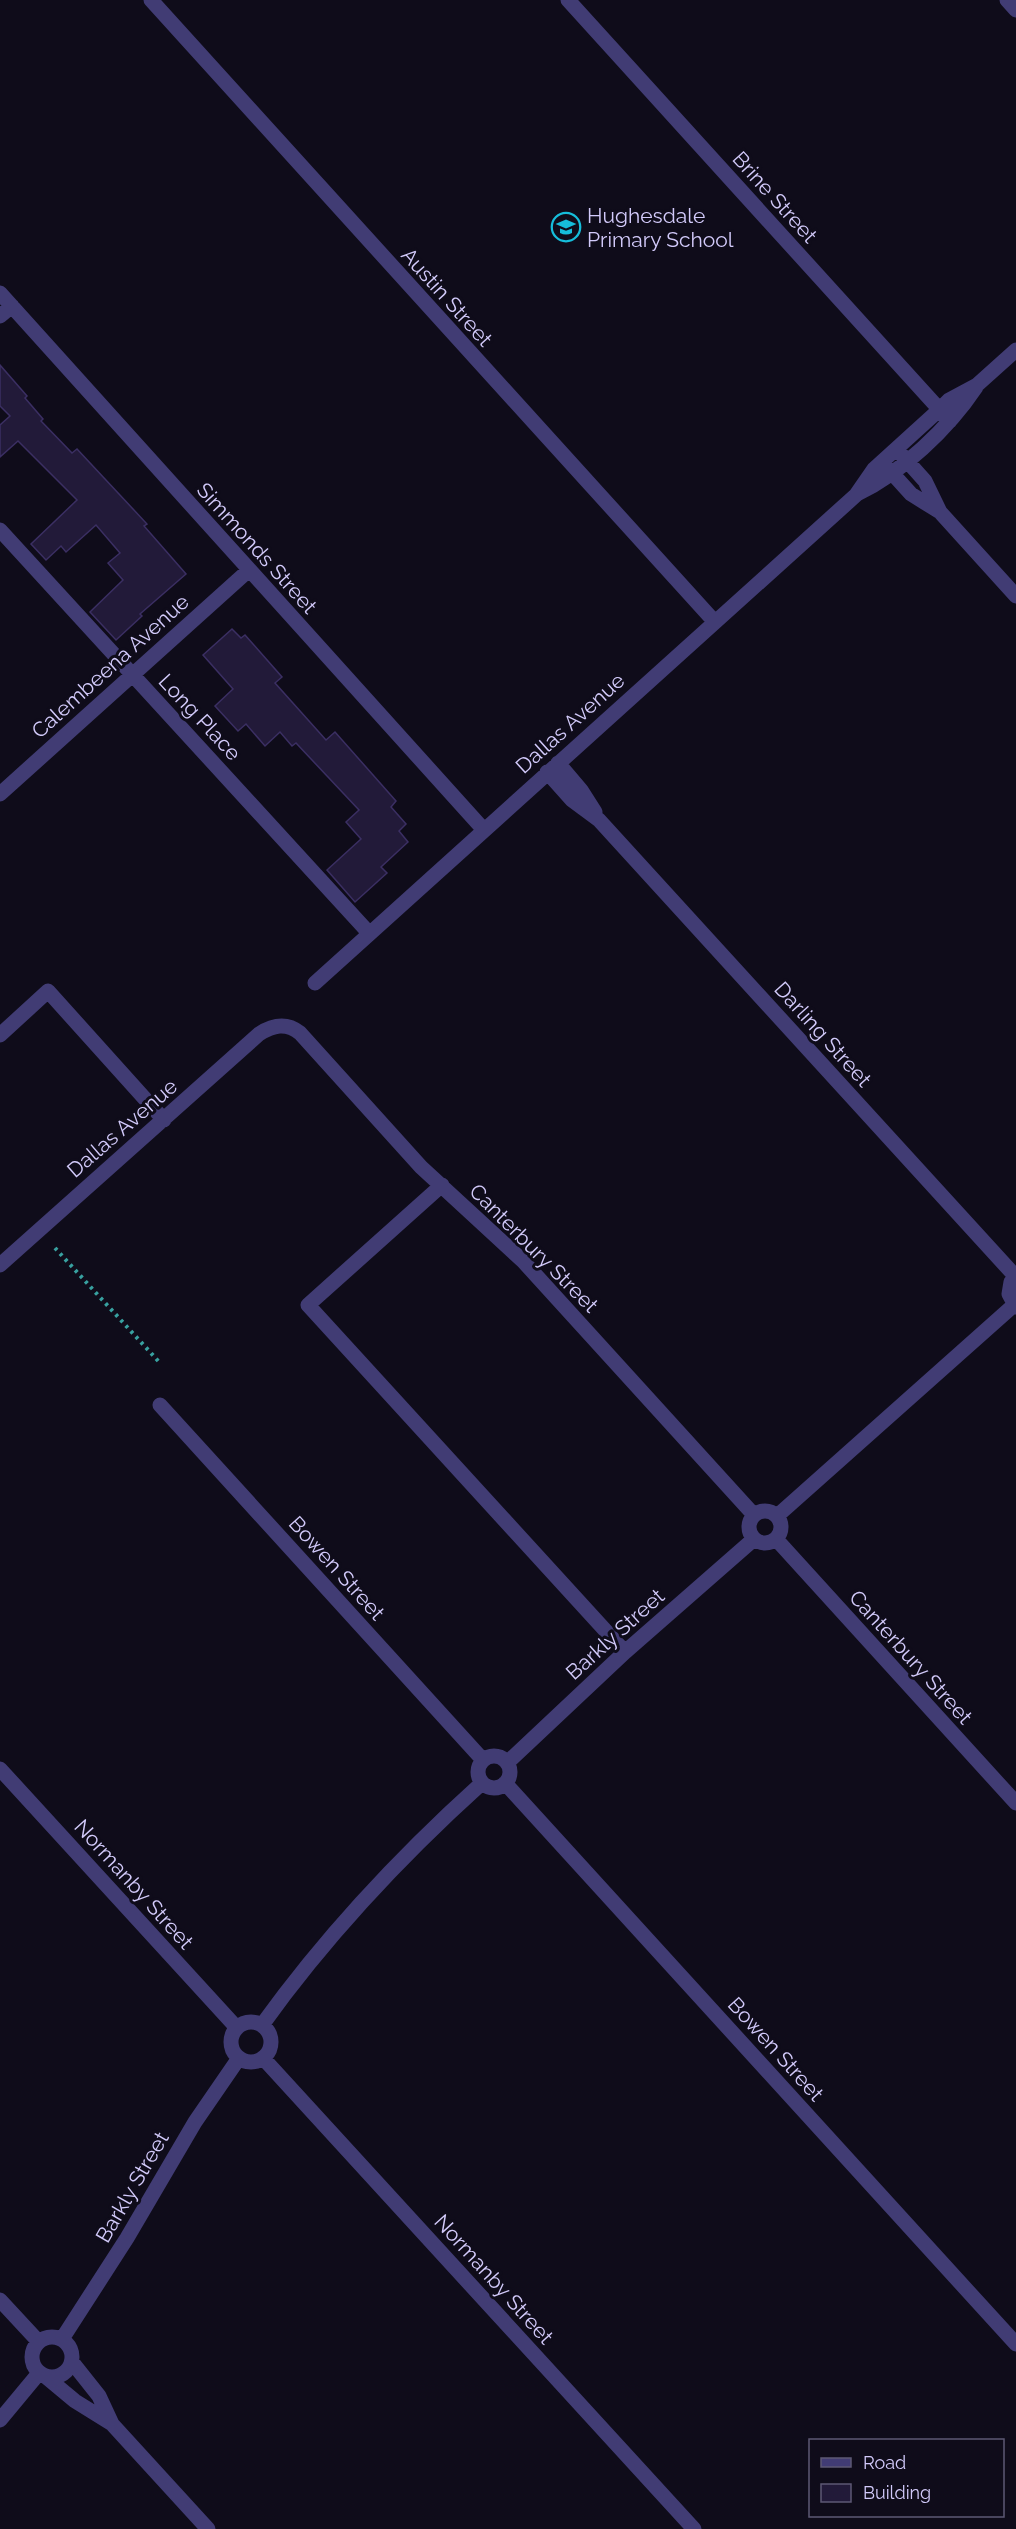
<svg xmlns="http://www.w3.org/2000/svg" width="1016" height="2529" font-family="Raleway,sans-serif">
	<rect width="100%" height="100%" fill="#0f0c1a"/>
	<path fill="#221a39" stroke="#3b2f63" stroke-width="1.5" d="M0 365 27 396 25 398 43 419 41 421 72 453 77 449 147 524 144 526 186 574 140 614 142 616 116 640 90 612 123 580 108 563 120 553 96 525 66 552 61 546 46 560 31 544 77 500 18 441 0 457V425L10 416 0 406Z
		M232 629 241 638 245 635 282 677 275 683 326 740 335 732 396 801 391 807 406 824 399 831 408 842 381 867 387 873 355 902 327 870 361 839 346 822 359 810 296 743 292 746 280 732 265 746 246 724 238 731 215 706 233 689 203 655Z"/>
	<g fill="none" stroke-linecap="round" stroke-linejoin="round">
		<path stroke="#38a1a0" stroke-width="4" stroke-dasharray="3 4.5" stroke-linecap="butt" d="M55 1248 160 1363"/>
		<path stroke="#413c74" stroke-width="15" d="M151 0 714 621
			M568 0 950 421
			M1007 0 1016 10
			M0 293 484 830
			M0 316 12 306
			M900 453 925 481 940 512
			M882 462 911 494 940 512 1016 596
			M857 494C901 473 948 429 976 387
			M0 530 369 933
			M558 763 581 790 595 812
			M547 772 572 800 599 820 1016 1277
			M0 794 249 570
			M315 983 856 495 874 469 939 410 949 400 977 385 1016 350
			M0 1035 48 991 164 1120
			M442 1185 308 1305 625 1652
			M0 1265 259 1034C273 1025 286 1022 300 1033L421 1167 523 1261 754 1515
			M1016 1277 1011 1282 1009 1294 1016 1307
			M160 1405 483 1760
			M749 1527a16 16 0 1 1 32 0a16 16 0 1 1-32 0Z
			M777 1516 1014 1305
			M776 1539 1016 1803
			M478 1772a16 16 0 1 1 32 0a16 16 0 1 1-32 0Z
			M508 1762 625 1652 754 1539
			M0 1769 237 2028
			M505 1783 1016 2344
			M231 2042a20 20 0 1 1 40 0a20 20 0 1 1-40 0Z
			M262 2025C326 1936 401 1856 482 1783
			M263 2058 694 2529
			M0 2300 38 2341
			M32 2357a20 20 0 1 1 40 0a20 20 0 1 1-40 0Z
			M62 2339 127 2238 195 2122 239 2058
			M72 2362 99 2396 112 2424
			M45 2376 75 2401 112 2424 208 2529
			M0 2420 39 2373"/>
	</g>
	<defs>
		<g id="school-ring" transform="scale(1.5)"><circle r="9.5" fill="#0f0c1a" stroke="#16bdda" stroke-width="1.5"/><path d="M0-5L7-2L0 1L-7-2ZM-4 1L0 2.5L4 1V4Q0 6-4 4Z" fill="#16bdda"/></g>
	</defs>
	<g fill-rule="evenodd">
		<use href="#school-ring" x="566" y="227"/>
	</g>
	<g text-anchor="middle" dominant-baseline="central" stroke-width="6" stroke-linejoin="round" paint-order="stroke">
		<g font-size="21" fill="#d2cafa" stroke="#0f0c1a">
			<text transform="translate(775 197) rotate(48)">Brine Street</text>
			<text transform="translate(447 297) rotate(48)">Austin Street</text>
			<text transform="translate(257 548) rotate(48)">Simmonds Street</text>
			<text transform="translate(110 666) rotate(-42)">Calembeena Avenue</text>
			<text transform="translate(200 717) rotate(47)">Long Place</text>
			<text transform="translate(570 723) rotate(-42)">Dallas Avenue</text>
			<text transform="translate(823 1034) rotate(48)">Darling Street</text>
			<text transform="translate(122 1128) rotate(-41)">Dallas Avenue</text>
			<text transform="translate(534 1248) rotate(45)">Canterbury Street</text>
			<text transform="translate(337 1568) rotate(48)">Bowen Street</text>
			<text transform="translate(615 1634) rotate(-42)">Barkly Street</text>
			<text transform="translate(911 1657) rotate(48)">Canterbury Street</text>
			<text transform="translate(134 1884) rotate(48)">Normanby Street</text>
			<text transform="translate(776 2049) rotate(48)">Bowen Street</text>
			<text transform="translate(132 2187) rotate(-60)">Barkly Street</text>
			<text transform="translate(494 2279) rotate(48)">Normanby Street</text>
		</g>
		<g font-size="21" fill="#d2cafa" stroke="#0f0c1a" text-anchor="start">
			<text x="587" y="215">Hughesdale<tspan x="587" dy="24">Primary School</tspan></text>
		</g>
	</g>
	<rect x="809" y="2439" width="195" height="78" fill="#0f0c1a" stroke="#5d5874" stroke-width="1.5"/>
	<rect x="821" y="2458" width="30" height="9" fill="#413c74" stroke="#5d5874" stroke-width="1.5"/>
	<text x="863" y="2469" font-size="18" fill="#d2cafa">Road</text>
	<rect x="821" y="2484" width="30" height="18" fill="#221a39" stroke="#5d5874" stroke-width="1.5"/>
	<text x="863" y="2499" font-size="18" fill="#d2cafa">Building</text>
</svg>
